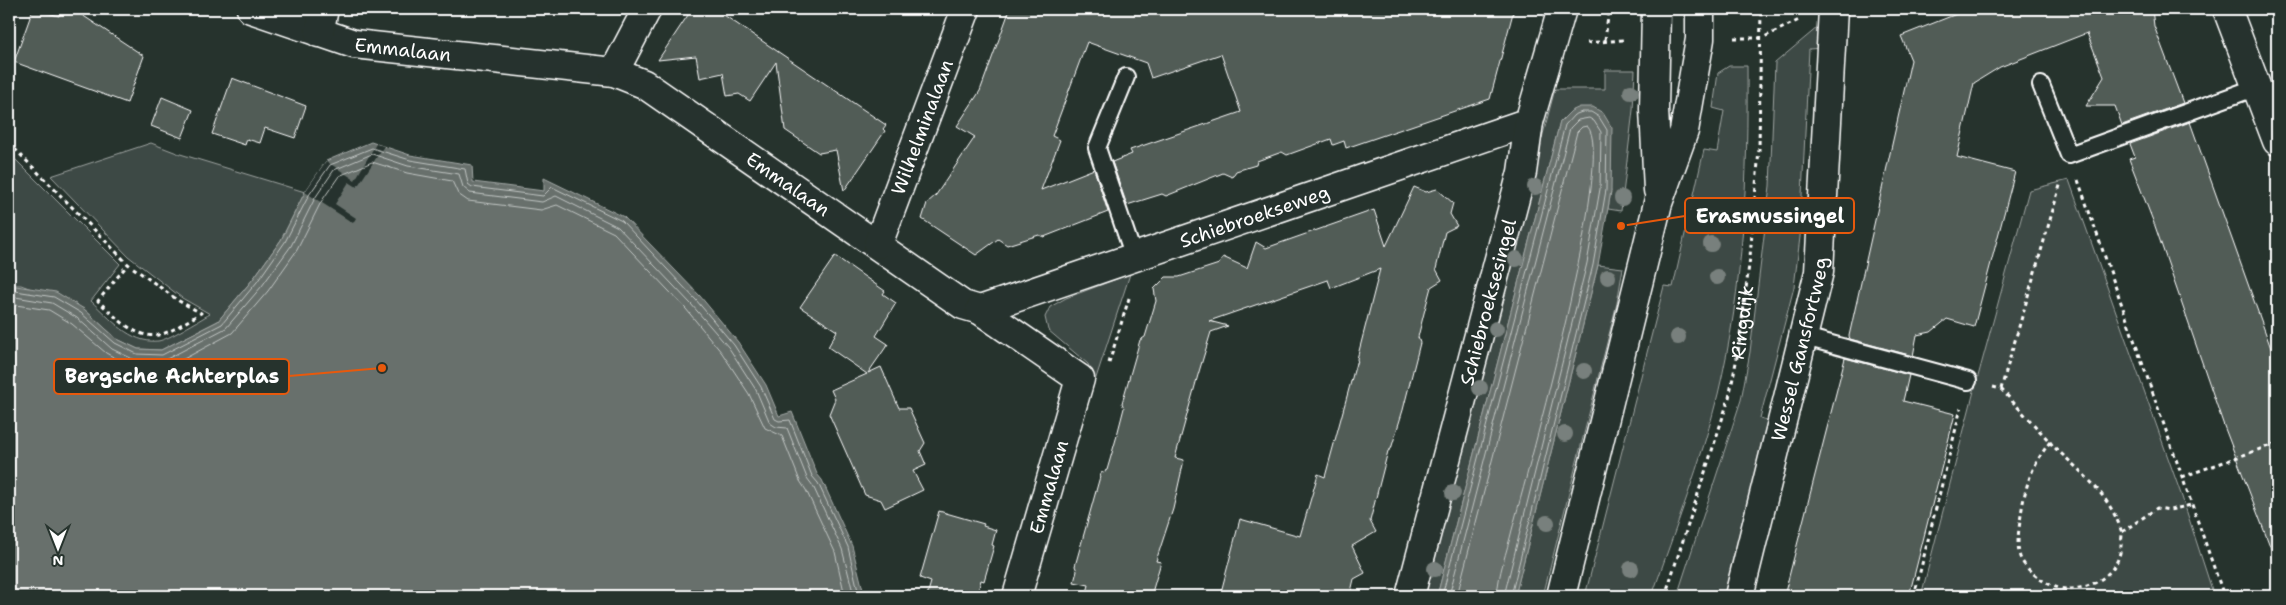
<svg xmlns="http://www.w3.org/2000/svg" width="2286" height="605" font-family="'Shantell Sans',sans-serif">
	<rect width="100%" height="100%" fill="#26332d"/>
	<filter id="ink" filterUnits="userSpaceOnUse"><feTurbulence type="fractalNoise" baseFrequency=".02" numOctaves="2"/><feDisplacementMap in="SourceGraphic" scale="10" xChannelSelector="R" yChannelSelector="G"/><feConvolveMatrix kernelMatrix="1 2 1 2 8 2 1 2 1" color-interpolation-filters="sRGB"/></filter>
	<g filter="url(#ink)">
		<path fill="#3e4944" stroke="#9ea4a2" d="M1824 22 1822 48 1809 49 1800 237 1794 287 1760 418 1773 422 1728 596H1677L1741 400 1750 352 1770 186 1775 63Z
			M1729 66H1747C1748 175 1744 287 1718 394 1701 463 1675 529 1652 596H1585L1664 286 1673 287 1704 150 1717 152 1724 111 1713 108 1718 73Z
			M1605 70H1635L1633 110 1621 211 1608 209 1611 191 1560 122 1437 596H1421L1555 89H1605Z
			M151 143 177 153 305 192 281 240 253 279 218 321 161 350 138 349 117 339 84 309 21 285H9V153L120 264 91 301C110 318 130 344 158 341 168 340 199 320 210 314L182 298 128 256 51 176Z
			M2069 180 2182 497 2214 596H1921L1974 391 2029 190Z
			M1598 265 1623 268 1617 303 1543 596H1515Z
			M1130 274 1095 381 1088 364 1048 330 1045 317 1050 307 1066 298Z"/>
		<path fill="#67706c" stroke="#a4a9a7" d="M1580 107H1593L1603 113 1612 128 1611 191 1598 265 1515 596H1437L1560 122 1571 111Z
			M371 142 410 155 472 165 473 182 544 191V178L624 217 700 296 738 342 766 385 779 416 792 412 817 474 822 480 852 546 863 590 869 592 868 596H9V285L56 292 84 309 117 339 138 349 161 350 218 321 253 279 281 240 305 192 326 161Z"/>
		<path fill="#26332d" d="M376 144 384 146 357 187 349 182 335 204 356 218 353 223 305 192 326 161 355 180Z"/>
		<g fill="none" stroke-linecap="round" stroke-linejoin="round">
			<path stroke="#c2c6c4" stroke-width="1" d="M9 290 54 297 81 313 115 343 137 354 162 355 222 324 257 282 285 242 309 195 330 165 372 148 410 160 465 169 468 184 472 187 543 196 552 187 622 221 696 300 734 345 761 387 775 419 779 421 790 420 812 476 818 483 848 547 858 591 863 596
				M9 296 52 303 77 318 112 349 135 360 163 361 226 328 262 286 291 246 315 198 334 170 372 154 408 166 459 174 463 187 470 193 542 202 556 196 618 227 691 304 729 348 756 390 770 423 776 427 787 428 807 478 813 486 842 549 854 596
				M9 304 49 310 72 324 106 353 130 366 167 368 232 333 268 291 297 250 321 202 339 176 372 162 407 173 452 181 458 194 468 201 541 210 557 205 614 233 686 309 722 353 749 394 765 428 782 436 800 481 806 490 835 552 845 596
				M1442 596 1565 125 1574 115 1582 112H1591L1599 117 1607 130 1606 190 1593 265 1511 596
				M1449 596 1570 128 1578 120 1589 118 1594 121 1601 132 1600 189 1587 263 1504 596
				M1457 596 1577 132 1582 127 1587 126C1618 153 1526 477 1512 530 1507 551 1498 575 1497 596"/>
		</g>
		<path fill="#515c57" stroke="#fff" d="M33 9 59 16 62 9H73L144 56 127 103 14 62Z
			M692 9H715L886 125 883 129 885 131 844 191 836 150 819 153 785 130 776 62 750 101 739 94 727 96 723 73 700 78 696 56 658 60Z
			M1010 9H1514L1490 99 1346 148 1344 141 1333 145 1331 139 1287 155 1282 152 1257 161 1256 165 1236 171 1232 177 1223 173 1166 196 1162 194 1127 205 1112 162 1132 154 1130 150 1241 112 1221 54 1151 78 1146 63 1087 42 1052 136 1060 140 1041 190 1094 169 1108 212 1044 237 1039 235 1007 245 998 239 976 255 922 219 927 203 936 195 975 137 957 126 980 91Z
			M1969 9H2152L2154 26 2183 103 2122 125 2115 106H2086L2104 77 2087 33 2000 67 1974 83 1957 157 2015 172 1974 327 1947 319 1931 332 1917 335 1913 356 1850 339 1849 336 1911 60 1901 36Z
			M232 78 306 106 295 138 265 128 260 143 247 139 245 145 212 134Z
			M162 97 193 110 182 138 151 126Z
			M2190 122 2277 365V558L2275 559 2224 426 2155 226 2129 159 2135 157 2130 144Z
			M1414 187 1426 192 1437 189 1453 203 1450 214 1457 226 1445 232 1436 269 1442 280 1431 287 1424 313 1418 337 1420 343 1403 410 1391 449 1388 451 1370 521 1376 532 1352 546 1365 573 1354 579 1350 596H1220L1240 519 1300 536 1318 474 1325 477 1356 363H1358L1357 359 1380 269 1331 288 1328 280 1209 321 1228 326 1211 332 1198 375 1175 458 1184 460 1173 509 1156 561 1161 562 1151 596H1086L1089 585 1074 582 1077 571 1075 566 1101 473 1107 470 1116 439 1124 408 1122 403 1140 340 1145 337 1156 301 1154 289 1166 277H1179L1219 264 1223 257 1247 268 1256 242 1266 248 1374 210 1386 246Z
			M835 256 885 291 883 294 896 303 876 336 888 344 868 373 881 367 899 408H909L925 443 920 451 926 465 913 471 923 490 885 508 881 500 865 495 829 414 835 399 831 390 867 374 828 347 837 331 800 307Z
			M1845 358 1909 375 1903 401 1955 414 1909 596H1784Z
			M939 511 984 524 983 526 996 530 992 545 994 546 984 581 981 580 977 595 965 592 963 596H927L931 582 920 578Z"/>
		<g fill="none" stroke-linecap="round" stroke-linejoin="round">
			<g stroke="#fff" stroke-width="20">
				<path id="lane" d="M1126 77 1097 148 1134 257
					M2041 85 2069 155 2257 87
					M1805 337 1968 381"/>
			</g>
			<g stroke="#fff" stroke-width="31">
				<g id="street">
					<path id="s2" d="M251 9 354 44 614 72 644 84 963 305 980 310 1080 379 1017 596"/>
					<path d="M2227 9 2277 141"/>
					<path d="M319 33 324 9"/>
					<path d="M614 72 647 9"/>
					<path id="s3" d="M878 244 966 9"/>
					<path id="s4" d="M980 310 1529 122"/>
					<path id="s5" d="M1410 596 1522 172 1529 122 1562 9"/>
					<path id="s6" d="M1739 596 1819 272 1833 9"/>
				</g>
			</g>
			<g stroke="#fff" stroke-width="31">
				<path id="secondary" d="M1656 9 1654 109 1658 190
					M1561 596 1658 203 1684 131 1700 39V9"/>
			</g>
			<g stroke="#fff" stroke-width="3" stroke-dasharray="4 4" stroke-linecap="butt">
				<path d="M1734 38H1762L1799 20"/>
				<path d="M1605 40 1609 9"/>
				<path d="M1587 43 1623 40"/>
				<path d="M9 143 128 264 179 301 201 313C190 319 169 334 158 335 134 339 114 315 98 301L128 264"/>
				<path d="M2078 180 2224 596"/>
				<path d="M1109 363 1130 295"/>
				<path d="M1993 387 2001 389 2061 182"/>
				<path d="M2001 389 2050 442 2053 446C2080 471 2109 494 2121 530 2123 535 2121 541 2121 545 2120 572 2094 589 2068 589 2052 590 2026 572 2020 557 2016 544 2019 528 2021 515 2025 486 2032 465 2050 442"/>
				<path d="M2182 477 2277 443"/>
				<path d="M2122 532 2157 508 2170 510 2191 505"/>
				<path id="s1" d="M1665 596 1729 398 1738 352 1750 257 1759 150 1761 9"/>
				<path d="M1914 596 1961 408"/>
			</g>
			<use href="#lane" stroke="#26332d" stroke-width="16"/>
			<use href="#street" stroke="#26332d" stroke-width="28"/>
			<use href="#secondary" stroke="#26332d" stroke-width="28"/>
		</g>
		<g fill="#78807d">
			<circle cx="1631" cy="92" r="8"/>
			<circle cx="1535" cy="187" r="8"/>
			<circle cx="1622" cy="198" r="8"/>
			<circle cx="1711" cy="244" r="8"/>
			<circle cx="1516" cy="259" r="8"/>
			<circle cx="1608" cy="277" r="8"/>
			<circle cx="1717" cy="277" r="8"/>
			<circle cx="1496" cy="329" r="8"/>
			<circle cx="1678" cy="337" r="8"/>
			<circle cx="1584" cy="371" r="8"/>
			<circle cx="1480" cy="388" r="8"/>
			<circle cx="1565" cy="434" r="8"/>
			<circle cx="1453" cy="493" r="8"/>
			<circle cx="1547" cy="523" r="8"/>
			<circle cx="1435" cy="569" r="8"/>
			<circle cx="1631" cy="569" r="8"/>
		</g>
	</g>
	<g text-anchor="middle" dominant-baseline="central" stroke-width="4" stroke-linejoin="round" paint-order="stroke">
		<g font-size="19" fill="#fff" stroke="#26332d">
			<text stroke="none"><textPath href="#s2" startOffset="158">Emmalaan</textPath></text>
			<text stroke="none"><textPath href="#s3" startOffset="125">Wilhelminalaan</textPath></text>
			<text stroke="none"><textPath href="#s2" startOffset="578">Emmalaan</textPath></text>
			<text stroke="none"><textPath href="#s4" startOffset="290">Schiebroekseweg</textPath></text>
			<text stroke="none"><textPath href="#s5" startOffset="304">Schiebroeksesingel</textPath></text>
			<text stroke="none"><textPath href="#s1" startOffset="285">Ringdijk</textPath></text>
			<text stroke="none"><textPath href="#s6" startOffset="254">Wessel Gansfortweg</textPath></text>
			<text transform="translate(1049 487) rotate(-74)">Emmalaan</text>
		</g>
	</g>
	<path fill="none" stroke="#e8590c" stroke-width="2" d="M1621 226L1685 216M382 368L289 376"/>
	<g fill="#e8590c" stroke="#26332d" stroke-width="2">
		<circle cx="1621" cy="226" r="5"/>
		<circle cx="382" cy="368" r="5"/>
	</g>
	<g fill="#26332d" stroke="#e8590c" stroke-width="2">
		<rect x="1685" y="198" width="169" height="35" rx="5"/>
		<rect x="54" y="359" width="235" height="35" rx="5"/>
	</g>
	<g font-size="20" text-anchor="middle" font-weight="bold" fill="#fff">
		<text x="1770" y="223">Erasmussingel</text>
		<text x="172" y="383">Bergsche Achterplas</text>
	</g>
	<rect width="2286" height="605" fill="none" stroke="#26332d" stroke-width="30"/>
	<rect x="15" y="15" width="2256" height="575" fill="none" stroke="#fff" stroke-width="2" filter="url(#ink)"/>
	<g transform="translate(58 548) rotate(180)" stroke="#26332d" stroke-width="4" paint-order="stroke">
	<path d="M0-4L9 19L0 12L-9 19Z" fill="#ffffff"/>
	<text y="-8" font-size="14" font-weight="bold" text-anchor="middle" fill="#ffffff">N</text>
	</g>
</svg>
